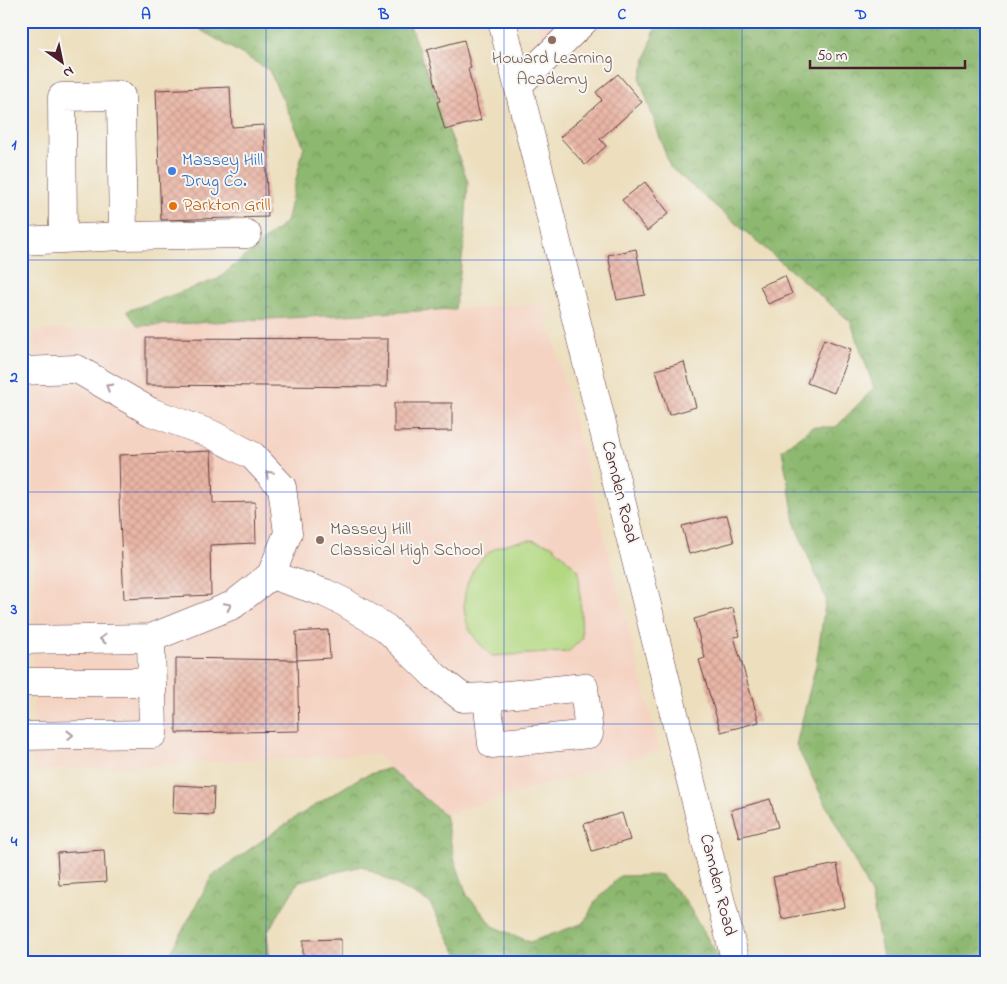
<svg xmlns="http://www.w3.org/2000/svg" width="1007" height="984" font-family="'Indie Flower',sans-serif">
	<defs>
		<pattern id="forest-crowns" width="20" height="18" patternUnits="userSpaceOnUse" patternTransform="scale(1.25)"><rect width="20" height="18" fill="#8db86f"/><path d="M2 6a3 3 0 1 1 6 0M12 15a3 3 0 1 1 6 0" fill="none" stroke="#75955b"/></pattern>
		<pattern id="building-cross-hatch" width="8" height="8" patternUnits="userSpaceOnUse" patternTransform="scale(1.25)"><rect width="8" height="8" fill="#e9b6a6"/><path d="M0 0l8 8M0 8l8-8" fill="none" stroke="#c99c8f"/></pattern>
	</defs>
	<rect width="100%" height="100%" fill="#f6f6f2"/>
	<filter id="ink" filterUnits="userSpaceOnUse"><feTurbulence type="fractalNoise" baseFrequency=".02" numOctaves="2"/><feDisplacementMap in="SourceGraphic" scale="10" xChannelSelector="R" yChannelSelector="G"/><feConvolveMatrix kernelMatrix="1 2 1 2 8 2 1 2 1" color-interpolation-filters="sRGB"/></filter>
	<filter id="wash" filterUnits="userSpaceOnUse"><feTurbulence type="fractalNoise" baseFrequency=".0096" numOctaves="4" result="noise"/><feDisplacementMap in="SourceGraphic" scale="20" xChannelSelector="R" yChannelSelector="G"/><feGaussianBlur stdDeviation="1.12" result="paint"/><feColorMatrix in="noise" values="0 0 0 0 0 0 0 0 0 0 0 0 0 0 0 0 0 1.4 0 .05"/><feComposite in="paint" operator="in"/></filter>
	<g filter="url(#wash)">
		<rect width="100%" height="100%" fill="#eddfbe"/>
		<path fill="#f5d3c2" d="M535 21H581L546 58Z
			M544 304 660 750 428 820 378 754 33 771 34 331Z"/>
		<path fill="url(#forest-crowns)" stroke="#6c6c4d" d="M193 21H408L468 182 464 244 455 309 138 326 127 311 218 279 286 222 304 146 269 70 199 29Z
			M661 21H986V963H884L871 894 796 745 816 665 826 599 796 527 782 450 812 427H836L874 388 851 322 670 167 640 79 656 25Z
			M389 768 445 815 454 858 467 895 493 926 530 942 584 923 595 902 620 876 661 875 685 900 722 963H462L429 902 362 866 299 881 267 933 270 963H165L212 876 290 821 361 777Z"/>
		<path fill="#b2d881" stroke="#7e7c56" d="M532 540 552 545 579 571 582 639 568 652 492 656C484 648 472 637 468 626 458 599 468 567 491 551 503 543 518 541 532 540Z"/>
		<g id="blocks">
			<path fill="url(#building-cross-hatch)" d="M464 40 471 68 468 69 481 120 445 130 437 102 440 101 427 50Z
				M618 74 642 102 600 139 606 146 585 165 560 137 602 100 596 92Z
				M230 87 232 127 264 125 268 217 161 220 156 90Z
				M645 182 669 213 647 231 622 200Z
				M636 249 645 295 617 300 608 255Z
				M785 276 792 294 768 304 760 286Z
				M146 338 388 339 387 387 146 385Z
				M824 339 851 349 834 393 807 383Z
				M684 362 696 407 669 415 656 370Z
				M394 403H452V431L394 432Z
				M211 451 213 503 255 502 256 543 210 545 211 595 124 599 119 500H120L119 455Z
				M727 515 734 542 689 554 682 526Z
				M733 608 740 636 734 637 759 722 721 732 699 660 705 658 694 619Z
				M328 630 330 658 297 660 296 632Z
				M176 658 297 660 299 731 176 733Z
				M174 785 214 787 213 815 173 813Z
				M770 799 778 827 739 837 731 810Z
				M622 813 630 840 592 851 584 824Z
				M104 850 106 882 59 885 57 853Z
				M837 864 845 907 782 919 773 877Z
				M341 939V963H303V940Z"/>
		</g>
	</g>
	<g filter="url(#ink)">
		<use href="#blocks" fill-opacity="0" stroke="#623c41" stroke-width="1"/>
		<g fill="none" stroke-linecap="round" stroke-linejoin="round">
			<g stroke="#623c41" stroke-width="29">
				<path id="minor" d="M502 21 736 963
					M518 85 584 21
					M63 239 62 97 121 96 123 236
					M21 241 123 236 247 234
					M21 371 77 369 151 412 211 434 253 456 282 487 288 533 271 575 233 605 151 638 21 640
					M271 575 325 593 344 602 386 628 436 677 463 698 487 697
					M21 682H151
					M584 687 589 734 492 744 487 697Z
					M21 736 153 734 151 638"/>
			</g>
			<use href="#minor" stroke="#fff" stroke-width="28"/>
		</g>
		<defs><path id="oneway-chevron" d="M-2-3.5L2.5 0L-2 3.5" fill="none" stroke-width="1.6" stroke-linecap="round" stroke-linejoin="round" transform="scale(1.25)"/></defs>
		<g stroke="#ae9aa0">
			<use href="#oneway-chevron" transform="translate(109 387) rotate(-150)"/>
			<use href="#oneway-chevron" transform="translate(269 474) rotate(-133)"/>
			<use href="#oneway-chevron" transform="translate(228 606) rotate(-26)"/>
			<use href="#oneway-chevron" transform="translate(103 639) rotate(179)"/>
			<use href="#oneway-chevron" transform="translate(70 735) rotate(-1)"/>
		</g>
	</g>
	<path fill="none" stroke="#1d4ed8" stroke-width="1" stroke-opacity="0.55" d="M266 21V963M504 21V963M742 21V963M21 260H986M21 492H986M21 724H986"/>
	<g fill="#8d6e63" stroke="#f6f6f2" stroke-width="2">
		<circle cx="552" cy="40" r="5"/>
		<circle cx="320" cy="540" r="5"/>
	</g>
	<circle fill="#3f7fe0" stroke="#f6f6f2" stroke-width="2" cx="172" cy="171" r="5"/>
	<circle fill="#e8710a" stroke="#f6f6f2" stroke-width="2" cx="173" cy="206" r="5"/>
	<g text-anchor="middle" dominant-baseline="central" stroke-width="4" stroke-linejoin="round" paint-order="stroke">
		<g font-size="18" fill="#785e54" stroke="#f6f6f2">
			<text x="552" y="59">Howard Learning<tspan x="552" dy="21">Academy</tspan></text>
			<text x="330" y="530" text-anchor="start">Massey Hill<tspan x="330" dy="21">Classical High School</tspan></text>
		</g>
		<g font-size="18" fill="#366cbe" stroke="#f6f6f2" text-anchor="start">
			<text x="182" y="161">Massey Hill<tspan x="182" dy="21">Drug Co.</tspan></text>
		</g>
		<g font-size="18" fill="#c56008" stroke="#f6f6f2" text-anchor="start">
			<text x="183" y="206">Parkton Grill</text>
		</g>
		<g font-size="18" fill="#4a1f2b" stroke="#f6f6f2">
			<text transform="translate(619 492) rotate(76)">Camden Road</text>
			<text transform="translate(717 885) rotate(76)">Camden Road</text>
		</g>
	</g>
	<rect width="1007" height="984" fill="none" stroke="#f6f6f2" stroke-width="55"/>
	<g transform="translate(62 62) rotate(147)" stroke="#f6f6f2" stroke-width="4" paint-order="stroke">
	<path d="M0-4L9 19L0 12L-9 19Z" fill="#4a1f2b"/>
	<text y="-8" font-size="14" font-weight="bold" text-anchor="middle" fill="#4a1f2b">N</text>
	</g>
	<path d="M810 60v8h155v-8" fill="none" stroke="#4a1f2b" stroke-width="2.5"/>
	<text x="817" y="60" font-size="15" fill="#4a1f2b" stroke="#f6f6f2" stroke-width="4" paint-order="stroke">50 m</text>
	<rect x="28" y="28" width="952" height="928" fill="none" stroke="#1d4ed8" stroke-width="2"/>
	<g font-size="16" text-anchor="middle" font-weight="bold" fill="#1d4ed8">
		<text x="146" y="19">A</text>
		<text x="384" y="19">B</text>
		<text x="622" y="19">C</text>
		<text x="861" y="19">D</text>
		<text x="14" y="149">1</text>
		<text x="14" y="382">2</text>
		<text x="14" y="614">3</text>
		<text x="14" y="846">4</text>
	</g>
</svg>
